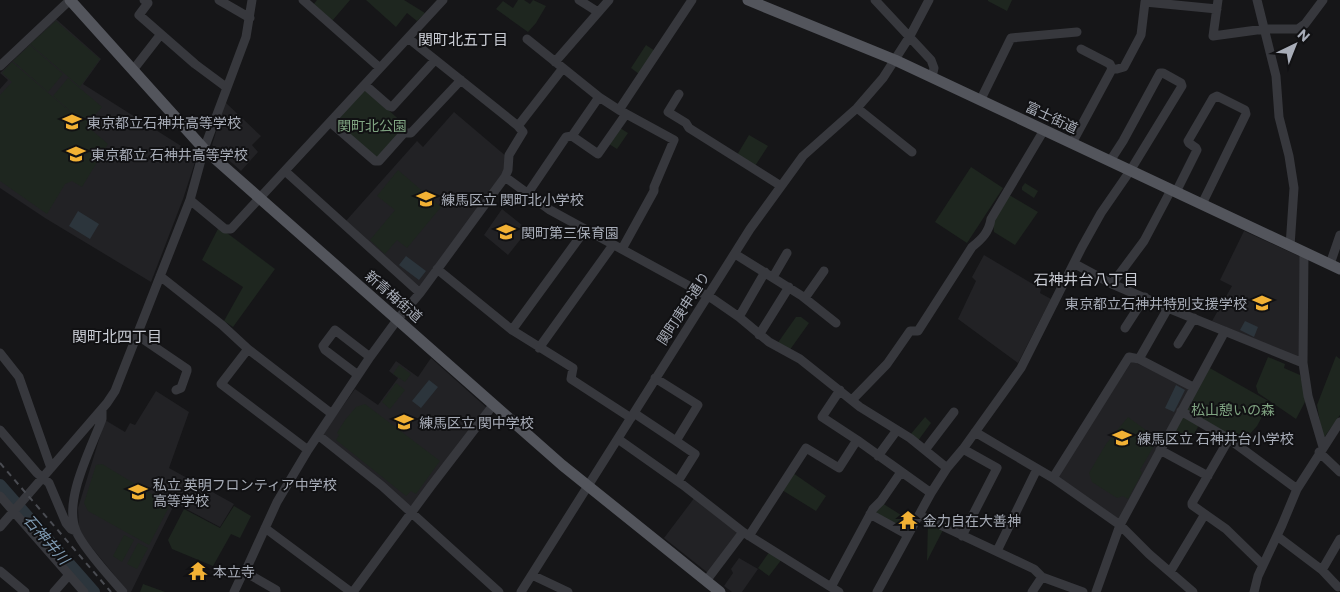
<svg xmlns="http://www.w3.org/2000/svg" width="1340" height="592" font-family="Commissioner,'Noto Sans JP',sans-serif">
	<rect width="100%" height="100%" fill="#161618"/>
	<path fill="#222225" d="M56 19 101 59 83 84 197 156 183 199 151 282 45 218 0 188V89L8 80 0 73Z
		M225 102 261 136 252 145 258 152 241 171 212 145Z
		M454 112 507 157 504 174 420 287 345 222 417 141 423 147Z
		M502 209 528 230 508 255 484 235Z
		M1244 231 1301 257 1299 358 1212 321 1232 286 1220 280Z
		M984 255 1041 289 1040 293 1051 299 1018 363 958 319 976 281 972 277Z
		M431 358 487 408 412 505 409 507 322 435 355 389 378 405 398 378 389 371 396 361 418 377Z
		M1132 361 1188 387 1189 390 1120 518H1117L1059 478 1058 475Z
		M156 391 189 412 169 468 234 504 220 527 175 503 131 592H128L84 538 79 529 78 508 105 420 125 432 130 423 135 425Z
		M695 497 738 531V534L708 573 664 538Z
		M739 558 758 569 742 592H732L724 586 733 573 731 569Z"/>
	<path fill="#1e261f" d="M317 0H350L332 21 313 5Z
		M366 0H404L425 13 417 21 407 13 396 27Z
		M518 0H524L530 4 533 0 546 6 536 23 528 32 496 9 503 1 513 8Z
		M988 0H1012L1007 11 988 1Z
		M56 21 100 59 80 87 30 44Z
		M30 45 63 74 48 92 13 61Z
		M646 45 655 51 639 74 631 68Z
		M12 62 108 144 82 187 72 181 65 184 47 214 0 181V95L12 82 2 73Z
		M68 78 102 107 86 125 53 96Z
		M363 90H367L409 129 378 158 334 122Z
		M620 128 628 133 617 149 609 144Z
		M749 135 768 146 755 166 737 155Z
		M971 167 1003 188 967 243 935 222Z
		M398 170 441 207 407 248 397 240 385 254 370 240 395 210 377 196Z
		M1025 183 1038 191 1034 198 1022 190V187Z
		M1008 196H1011L1038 212 1015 245 994 232 993 221Z
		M219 227 275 269 233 327 224 321 243 287 202 260Z
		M796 317H801L809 323 789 351 777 344Z
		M1336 356 1340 359V415L1323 439 1317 405Z
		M1268 357 1285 364 1284 368 1300 375 1306 400 1296 419 1258 393 1256 386Z
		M399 365 411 374 405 382 393 374Z
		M1208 367 1270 402 1257 426 1241 444 1183 410Z
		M396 383 405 390 390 409 382 402Z
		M365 404 440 461 416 494 411 491 406 496 336 440 339 435 337 433 345 420 356 407Z
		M1183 414 1200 423 1189 444 1172 434Z
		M925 417 931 423 917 442 910 435Z
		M1128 417 1158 439 1140 470 1142 473 1128 499 1123 496 1117 498 1092 482 1089 473 1106 444Z
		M102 464 170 505 149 545 88 511 84 503 96 465Z
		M793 473 826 496 816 511 782 490Z
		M882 503 912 522 907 530 875 514V511Z
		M234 506 251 516 240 538 231 534 213 566 172 549 168 540 184 509 220 528Z
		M928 522 943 530 927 561Z
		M124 535 134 540 122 562 113 556Z
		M138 543 148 548 137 569 127 564Z
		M770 551 782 559 769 576 758 568Z
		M143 584 165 592H140Z"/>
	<path fill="#2c353c" d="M78 211 99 224 90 239 69 226Z
		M406 256 426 271 419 280 399 265Z
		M1245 321 1258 327 1254 337 1240 330Z
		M429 380 438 387 421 408 412 401Z
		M1176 385 1185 390 1174 412 1165 408Z"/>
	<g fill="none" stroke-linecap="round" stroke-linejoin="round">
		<path stroke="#2c353c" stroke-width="12" d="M0 485 94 592"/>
		<path stroke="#37383d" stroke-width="9" d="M144 0 148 3 139 15 195 64 226 87
			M219 0 250 18
			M303 0 380 68
			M579 0 598 12
			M875 0 931 60 934 68 932 77
			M1218 0 1213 36 1264 29H1298L1305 24 1323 0
			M1257 0 1276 76 1279 117 1289 156 1294 188 1290 246
			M527 39 599 97 619 110 674 140 654 187V191L622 249
			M1081 49 1110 64 1112 69
			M555 62 609 0
			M0 66 70 0
			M133 70 161 34
			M365 85 389 106 392 107 435 60
			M679 94 668 112 686 123 689 128 781 186
			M599 97 572 136 598 154 626 114
			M981 99 1011 38 1077 32
			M857 108 912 152
			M619 110 692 0
			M330 122 375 161H379L404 133H411L461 80
			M518 126 563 68
			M1072 143 1112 69H1117L1124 67 1141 35 1145 2 1217 9
			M285 171 420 293
			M505 177 550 210 713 299 739 317 769 342 800 359 860 407 910 438 947 468
			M1176 192 1197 150 1196 148 1189 143 1188 141 1213 98 1217 96 1245 110 1246 114 1202 204
			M528 193 566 137 572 136
			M190 200 225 229H231L443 0
			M1304 252 1303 363 1308 396 1323 447
			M735 254 802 296 836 323
			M1075 264 1112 284 1168 308 1303 363
			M1330 264 1340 235
			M437 269 512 330 573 368 571 379 631 418
			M160 276 222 325 248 349 332 414
			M773 277 787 253
			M1112 284 1144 241 1171 190
			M805 298 824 271
			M739 317 765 272
			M1125 328 1145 297
			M512 330 585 230
			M137 335 187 369V371L181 388 176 390
			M759 335 789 287
			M1178 344 1194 318
			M539 348 613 245
			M248 349 221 384 308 450
			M0 353 19 377 51 468
			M1139 359 1168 308
			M358 375 325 350 323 346 335 330 370 357
			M655 378 698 405 676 441 695 454 678 481
			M840 390 822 417 857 440
			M852 400 887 364 910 331H918L972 247C982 239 989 232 991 219L1044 130
			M102 409V419C91 449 63 500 76 531 83 548 110 577 123 592
			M1181 411 1229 439
			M634 413 676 441
			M0 430 37 473 49 483 66 523 71 529 76 531
			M975 432 1053 478 1120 525 1149 554 1193 592
			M318 435 382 486 499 592
			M618 439 683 485 743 532 839 592
			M925 450 954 412
			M1160 450 1208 476
			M1319 452 1340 472
			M878 456 897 430
			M1053 478 1129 357 1139 359 1193 387
			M0 496 84 592
			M870 514 908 535
			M919 515 1034 569 1042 577
			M0 527 107 403 115 391 190 200 204 149 246 37 252 0
			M265 528 351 592
			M749 536 806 448 839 468 857 440 931 493
			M962 536 997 468 963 449
			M1277 536 1322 570 1338 587
			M997 551 1037 469
			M1263 565 1226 529 1192 505V503L1229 439 1297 489
			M1322 570 1340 539
			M0 571 25 592
			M245 572 276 590V592
			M1170 572 1205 514
			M532 575 568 592
			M706 581 743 532
			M831 587 873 509 881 501 901 472
			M54 592 69 575
			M234 592 242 575 245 572 277 502 308 450 370 357 397 320 420 293 505 177 508 170 509 155 523 132 518 126 408 38
			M353 592 431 486 494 404
			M521 592 750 229 803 156 857 108 883 78 910 36 929 0
			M877 592 931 493 947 468 963 449 1021 368 1082 247 1101 213 1130 171 1182 86 1181 83 1163 73H1160L1123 141 1110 161
			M1032 592 1042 577 1083 592
			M1096 592 1120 525 1225 331
			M1254 592 1258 576 1282 525 1297 489 1340 422"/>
		<path stroke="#53555c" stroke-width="11" d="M70 0 204 149 562 465 720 592
			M748 0 895 60 1340 269"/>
		<path stroke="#4a4c52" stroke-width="2" stroke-dasharray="6 5" stroke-linecap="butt" d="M0 463 111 592"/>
	</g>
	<defs>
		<g id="school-bare" transform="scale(1.5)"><path d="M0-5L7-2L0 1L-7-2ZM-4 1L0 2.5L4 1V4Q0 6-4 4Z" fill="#f2b134" stroke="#111113" stroke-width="2.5" paint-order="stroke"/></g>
		<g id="temple-bare" transform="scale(1.5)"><path d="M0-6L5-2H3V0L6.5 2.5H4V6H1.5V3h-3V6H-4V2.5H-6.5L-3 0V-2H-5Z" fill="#f2b134" stroke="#111113" stroke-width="2.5" paint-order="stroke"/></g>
	</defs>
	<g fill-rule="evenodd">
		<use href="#school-bare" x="72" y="122"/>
		<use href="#school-bare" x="76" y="154"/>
		<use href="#school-bare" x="426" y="199"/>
		<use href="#school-bare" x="506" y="232"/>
		<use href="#school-bare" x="1262" y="303"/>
		<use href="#school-bare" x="404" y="422"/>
		<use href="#school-bare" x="1122" y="438"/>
		<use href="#school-bare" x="138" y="492"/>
		<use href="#temple-bare" x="908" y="520"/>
		<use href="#temple-bare" x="198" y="571"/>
	</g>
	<g text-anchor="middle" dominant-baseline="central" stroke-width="4" stroke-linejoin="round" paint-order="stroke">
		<g font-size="14" fill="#a8adb8" stroke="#111113">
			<text transform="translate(1052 117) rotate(25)">富士街道</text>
			<text transform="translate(394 296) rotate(41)">新青梅街道</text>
			<text transform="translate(683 308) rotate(-57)">関町庚申通り</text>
		</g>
		<g font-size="14" fill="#a8adb8" stroke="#111113" text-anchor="start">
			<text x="87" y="122">東京都立石神井高等学校</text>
			<text x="91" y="154">東京都立 石神井高等学校</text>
			<text x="441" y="199">練馬区立 関町北小学校</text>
			<text x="521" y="232">関町第三保育園</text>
			<text x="1247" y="303" text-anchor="end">東京都立石神井特別支援学校</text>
			<text x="419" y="422">練馬区立 関中学校</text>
			<text x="1137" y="438">練馬区立 石神井台小学校</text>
			<text x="153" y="484">私立 英明フロンティア中学校<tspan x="153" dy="16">高等学校</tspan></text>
			<text x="923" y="520">金力自在大善神</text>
			<text x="213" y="571">本立寺</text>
		</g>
		<g font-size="14" fill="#7fa381" stroke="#111113">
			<text x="372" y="125">関町北公園</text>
			<text x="1233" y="409">松山憩いの森</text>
		</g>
		<g font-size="15" fill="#c9ccd4" stroke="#111113">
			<text x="463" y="39">関町北五丁目</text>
			<text x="1086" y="279">石神井台八丁目</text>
			<text x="117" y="336">関町北四丁目</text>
		</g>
		<g font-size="15" font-style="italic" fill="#7f9bb3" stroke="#111113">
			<text transform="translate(47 539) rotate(49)">石神井川</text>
		</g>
	</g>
	<g transform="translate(1295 45) rotate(43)" stroke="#111113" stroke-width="4" paint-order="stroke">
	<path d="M0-4L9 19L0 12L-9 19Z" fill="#a8adb8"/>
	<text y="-8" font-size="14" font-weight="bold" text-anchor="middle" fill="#a8adb8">N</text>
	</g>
</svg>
